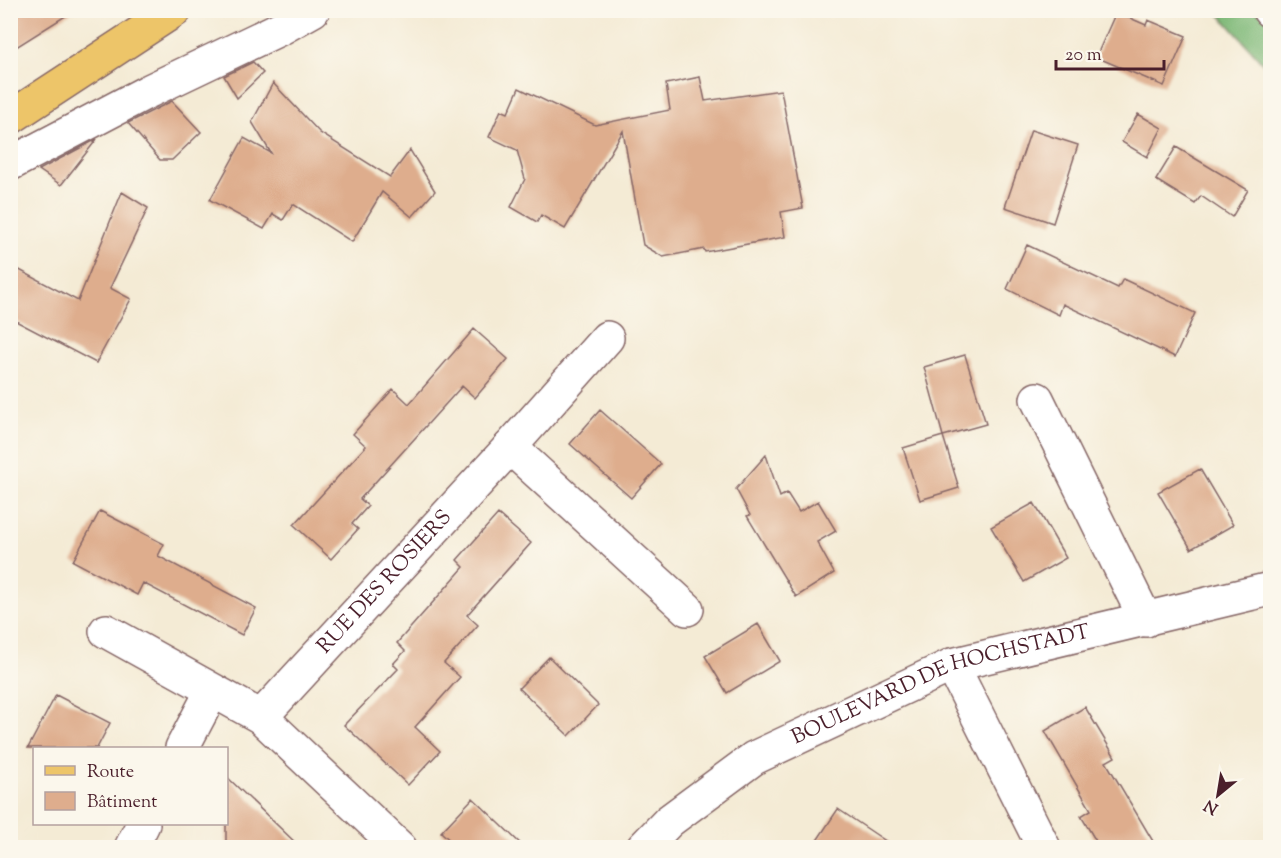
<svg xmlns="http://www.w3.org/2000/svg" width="1281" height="858" font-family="'Sorts Mill Goudy',serif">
	<rect width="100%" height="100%" fill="#fbf7ec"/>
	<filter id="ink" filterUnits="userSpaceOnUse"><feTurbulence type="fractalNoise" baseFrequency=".0167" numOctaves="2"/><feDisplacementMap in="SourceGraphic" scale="12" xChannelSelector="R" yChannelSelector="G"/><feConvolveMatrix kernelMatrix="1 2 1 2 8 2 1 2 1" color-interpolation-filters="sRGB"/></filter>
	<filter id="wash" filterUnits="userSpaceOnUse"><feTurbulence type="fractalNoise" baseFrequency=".008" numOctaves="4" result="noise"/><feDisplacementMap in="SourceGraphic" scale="24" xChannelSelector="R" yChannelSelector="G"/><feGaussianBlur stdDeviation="1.35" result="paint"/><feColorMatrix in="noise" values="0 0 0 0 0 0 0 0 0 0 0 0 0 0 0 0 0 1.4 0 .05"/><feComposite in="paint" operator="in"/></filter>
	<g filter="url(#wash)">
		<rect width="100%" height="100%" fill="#f4ebd5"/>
		<path fill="#7fb978" stroke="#646c52" stroke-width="1.5" d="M1211 11H1270V71L1219 14Z"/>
		<g id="blocks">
			<path fill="#dead8d" d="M22 10H75L10 51V19Z
				M1116 12 1146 25 1148 20 1186 36 1164 86 1096 57Z
				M253 62 263 73 237 98 224 76Z
				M700 77 705 101 781 90 803 208 781 212 785 237 705 252 704 249 663 257 643 245 623 131 565 229 541 215 537 222 511 207 525 179 517 150 489 137 501 110 508 113 519 88 595 125 670 110 666 84Z
				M273 83 320 133 390 177 410 150 435 191 412 217 382 192 352 242 293 204 283 220 273 214 264 229 210 200 244 138 271 153 252 122Z
				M172 101 201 132 172 160H160L128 123Z
				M1138 114 1162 128 1147 157 1122 142Z
				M1031 130 1078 145 1053 223 1005 207Z
				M97 139 61 185 39 170Z
				M1176 147 1248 190 1232 217 1201 196 1195 204 1156 180Z
				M122 192 148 208 110 288 131 299 96 363 10 318V265L78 301Z
				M1027 245 1118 288 1123 279 1195 313 1175 357 1063 304 1059 315 1007 289Z
				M474 329 508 359 475 398 462 386 360 499 368 506 352 524 358 529 331 559 294 525 366 446 353 434 393 389 409 404Z
				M965 355 986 424 943 436 924 367Z
				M600 410 661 464 631 498 570 444Z
				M943 436 959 488 920 500 903 448Z
				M766 455 780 497 787 493 799 512 818 501 836 531 817 542 834 573 796 597 747 516 750 515 736 489Z
				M1200 469 1233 525 1191 549 1158 492Z
				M1034 503 1066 558 1024 582 991 527Z
				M100 511 164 544 158 556 256 608 242 635 143 583 137 595 73 561Z
				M498 514 531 543 467 615 478 625 444 663 460 677 415 727 440 751 408 785 344 725 398 669 393 664 405 651 397 643 464 567 457 560Z
				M758 624 780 661 727 693 705 656Z
				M549 657 598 705 569 736 519 688Z
				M56 695 110 723 97 748H28Z
				M1085 707 1115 757 1106 762 1157 848H1100L1081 816 1091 810 1045 731Z
				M226 776 301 848H226Z
				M473 798 525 848H458L441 832Z
				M838 809 896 848H812Z"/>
		</g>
	</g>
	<g filter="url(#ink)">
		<use href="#blocks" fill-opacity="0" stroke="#866666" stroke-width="1.5"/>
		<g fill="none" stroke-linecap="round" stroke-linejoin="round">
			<g stroke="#866666" stroke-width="36">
				<g id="minor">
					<path d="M1269 10 1270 11"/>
					<path d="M10 164 147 92 281 28 313 10"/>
					<path d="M1037 399 1146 620"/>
					<path d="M510 447 687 609"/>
					<path d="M106 631 261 717 400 848"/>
					<path d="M952 665 1044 848"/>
					<path id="s1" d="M261 717 510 447 607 338"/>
					<path d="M182 748 212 691"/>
					<path d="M131 848 143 824"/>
					<path id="s2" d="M643 848 669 821 754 758 952 665 1270 589"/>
				</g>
			</g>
			<g stroke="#866666" stroke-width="36">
				<path id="major" d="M10 118 175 10"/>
			</g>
			<use href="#minor" stroke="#fff" stroke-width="33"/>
			<use href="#major" stroke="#edc569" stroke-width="33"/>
		</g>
	</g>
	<g text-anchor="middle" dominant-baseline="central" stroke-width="5" stroke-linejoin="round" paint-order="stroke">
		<g font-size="21" fill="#4a1f2b" stroke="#fbf7ec">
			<text stroke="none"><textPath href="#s1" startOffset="183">RUE DES ROSIERS</textPath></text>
			<text stroke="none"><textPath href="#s2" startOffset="345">BOULEVARD DE HOCHSTADT</textPath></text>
		</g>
	</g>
	<rect width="1281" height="858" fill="none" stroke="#fbf7ec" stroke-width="36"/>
	<rect x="33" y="747" width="195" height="78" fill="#fbf7ec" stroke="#b4a19f" stroke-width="1.5"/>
	<rect x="45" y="766" width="30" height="9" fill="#edc569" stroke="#b4a19f" stroke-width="1.5"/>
	<text x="87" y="777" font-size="18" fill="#4a1f2b">Route</text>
	<rect x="45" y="792" width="30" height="18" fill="#dead8d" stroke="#b4a19f" stroke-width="1.5"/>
	<text x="87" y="807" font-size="18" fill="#4a1f2b">Bâtiment</text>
	<g transform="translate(1218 795) rotate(210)" stroke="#fbf7ec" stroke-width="4.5" paint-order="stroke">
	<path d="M0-4.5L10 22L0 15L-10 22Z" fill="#4a1f2b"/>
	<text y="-9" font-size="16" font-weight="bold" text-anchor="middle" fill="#4a1f2b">N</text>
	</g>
	<path d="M1056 60v9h108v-9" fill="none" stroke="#4a1f2b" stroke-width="3"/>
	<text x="1065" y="60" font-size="18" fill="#4a1f2b" stroke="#fbf7ec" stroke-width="4.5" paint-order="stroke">20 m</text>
</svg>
